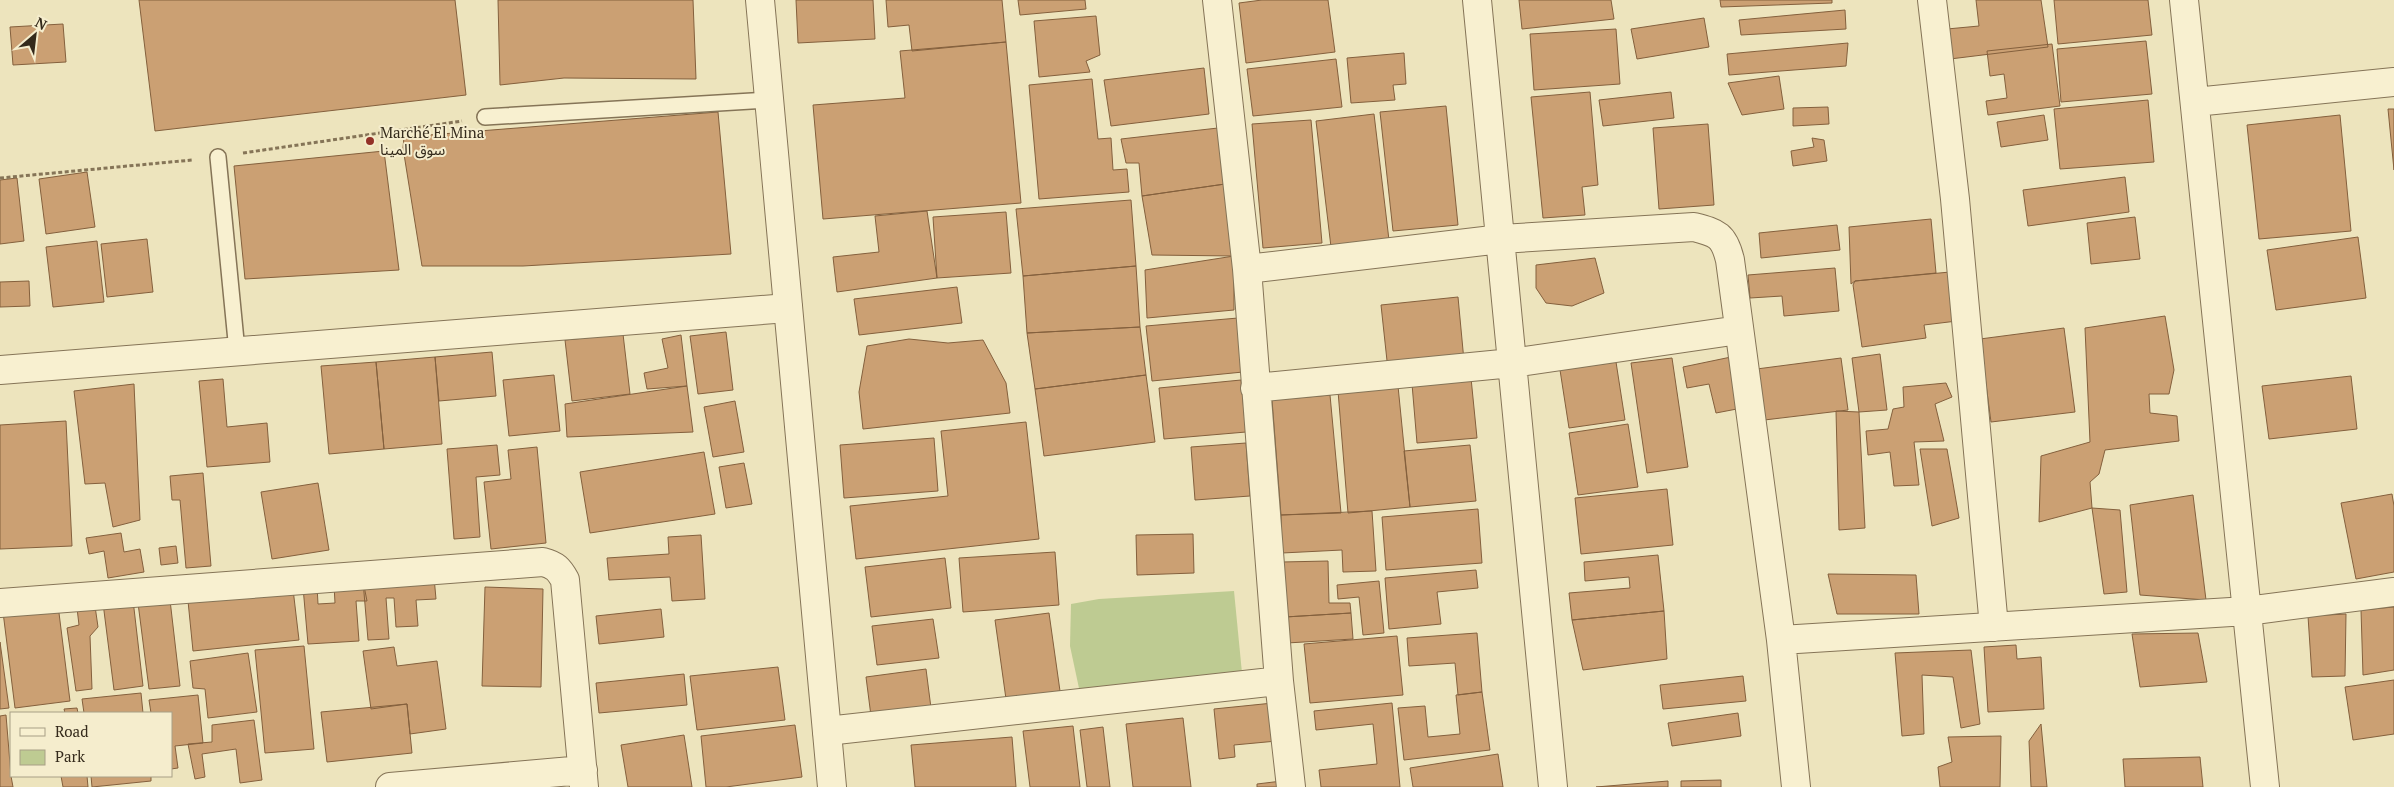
<svg xmlns="http://www.w3.org/2000/svg" width="2394" height="787" font-family="'PT Serif','Noto Sans Arabic',serif">
	<rect width="100%" height="100%" fill="#ede4bd"/>
	<path fill="#becb92" d="M1234 591 1242 673 1080 693 1070 646 1071 604 1099 599Z"/>
	<path fill="#cba073" stroke="#84603d" d="M139 0H455L466 95 155 131Z
		M498 0H693L696 79 564 78 500 85Z
		M796 0H873L875 39 798 43Z
		M886 0H1002L1006 42 912 51 909 25 888 27Z
		M1018 0H1085L1086 9 1020 15Z
		M1262 0H1328L1335 52 1246 63 1239 3Z
		M1519 0H1611L1614 19 1522 29Z
		M1720 0H1832V3L1721 7Z
		M1976 0H2041L2048 47 1950 59 1947 29 1979 26Z
		M2054 0H2148L2152 35 2058 44Z
		M1845 10 1846 29 1741 35 1739 20Z
		M1096 16 1100 55 1086 61 1090 72 1039 77 1034 21Z
		M1704 18 1709 47 1637 59 1631 29Z
		M63 24 66 62 13 65 10 27Z
		M1616 29 1620 84 1534 90 1530 34Z
		M2146 41 2152 94 2061 102 2057 49Z
		M1006 42 1021 203 823 219 813 105 905 98 900 51Z
		M1848 43 1846 66 1729 75 1727 54Z
		M2052 44 2060 106 1988 115 1986 101 2007 98 2004 74 1990 76 1987 51Z
		M1404 53 1406 84 1393 85 1395 100 1351 103 1347 58Z
		M1336 59 1342 107 1253 116 1247 69Z
		M1204 68 1209 114 1111 126 1104 80Z
		M1779 76 1784 109 1742 115 1728 83Z
		M1092 79 1098 139 1111 138 1113 170 1127 169 1129 192 1039 199 1029 85Z
		M1590 92 1598 185 1582 187 1585 215 1543 218 1531 97Z
		M1671 92 1674 118 1603 126 1599 100Z
		M2148 100 2154 162 2060 169 2054 109Z
		M1446 106 1458 225 1393 231 1380 112Z
		M1828 107 1829 124 1793 126V108Z
		M2388 109H2394V170Z
		M718 112 731 254 523 266H422L403 148 404 137Z
		M1374 114 1389 240 1331 247 1316 121Z
		M2044 115 2048 140 2001 147 1997 122Z
		M2340 115 2351 231 2259 239 2247 125Z
		M1311 120 1322 243 1263 248 1252 124Z
		M1708 124 1714 205 1659 209 1653 128Z
		M1218 128 1225 184 1142 196 1139 163H1126L1121 139Z
		M1812 138 1824 140 1827 161 1793 166 1791 151 1814 147Z
		M384 151 399 270 245 279 234 166Z
		M87 172 95 227 46 234 39 179Z
		M2125 177 2129 212 2028 226 2023 190Z
		M17 178 24 241 0 244V180Z
		M1225 184 1234 256 1152 255 1142 196Z
		M1131 200 1136 266 1023 276 1016 209Z
		M927 211 937 278 837 292 833 257 879 252 875 216Z
		M1006 212 1011 273 937 278 933 217Z
		M2135 217 2140 259 2091 264 2087 223Z
		M1931 219 1936 273 1855 281 1851 284 1849 227Z
		M1837 225 1840 250 1761 258 1759 233Z
		M2358 237 2366 298 2276 310 2267 250Z
		M147 239 153 292 107 297 101 244Z
		M97 241 104 302 53 307 46 247Z
		M1234 256V310L1147 318 1145 270Z
		M1595 258 1604 293 1572 306 1546 303 1536 288V265Z
		M1136 266 1140 327 1027 333 1023 276Z
		M1835 268 1839 311 1784 316 1782 296 1750 298 1748 275Z
		M1950 272 1957 321 1924 325 1926 338 1862 347 1853 285 1855 281Z
		M29 281 30 306 0 307V282Z
		M957 287 962 323 859 335 854 299Z
		M1458 297 1464 361 1388 370 1381 305Z
		M2165 316 2174 370 2169 394H2149L2150 413 2177 416 2179 441 2105 450 2099 474 2090 482 2092 508 2039 522 2041 456 2090 442 2085 328Z
		M1238 318 1243 372 1152 381 1146 326Z
		M1140 327 1146 375 1035 389 1027 333Z
		M2064 328 2075 412 1991 422 1980 339Z
		M726 332 733 390 698 394 690 336Z
		M623 334 630 394 572 401 565 340Z
		M681 335 687 386 647 389 644 373 668 368 662 339Z
		M909 339 948 343 983 340 1006 383 1010 413 863 429 859 392 867 346Z
		M492 352 496 396 439 401 435 357Z
		M1880 354 1887 410 1859 412 1852 358Z
		M435 357 442 444 384 449 376 362Z
		M1731 357 1742 408 1716 413 1709 384 1687 388 1683 367Z
		M1672 358 1688 467 1647 473 1631 363Z
		M1841 358 1848 410 1756 421 1749 370Z
		M376 362 384 449 329 454 321 366Z
		M1616 362 1625 420 1569 428 1560 370Z
		M554 375 560 431 509 436 503 380Z
		M1146 375 1155 442 1044 456 1035 389Z
		M2351 376 2357 429 2269 439 2262 386Z
		M1471 378 1477 438 1417 443 1412 384Z
		M223 379 227 427 267 423 270 462 207 467 199 381Z
		M1241 380 1246 432 1164 439 1159 388Z
		M1946 383 1952 397 1935 404 1944 441 1914 442 1919 485 1894 486 1890 452 1868 455 1866 431 1888 429 1893 409 1904 407 1903 387Z
		M134 384 140 520 113 527 105 483 85 484 74 391Z
		M687 386 693 432 567 437 565 404Z
		M1398 386 1410 507 1348 513 1338 391Z
		M1330 395 1341 513 1281 515 1272 400Z
		M735 401 744 452 713 457 704 407Z
		M1836 411 1859 412 1865 528 1839 530Z
		M66 421 72 546 0 549V425Z
		M1026 422 1039 539 856 559 850 506 948 496 941 431Z
		M1628 424 1638 487 1578 495 1569 433Z
		M934 438 938 491 844 498 840 445Z
		M1246 443 1250 496 1195 500 1191 447Z
		M497 445 500 475 476 477 480 537 454 539 447 449Z
		M1470 445 1476 501 1410 507 1404 451Z
		M537 447 546 543 491 549 484 482 511 479 508 450Z
		M1920 449H1947L1959 518 1932 526Z
		M704 452 715 514 590 533 580 472Z
		M744 463 752 504 726 508 719 467Z
		M203 473 211 566 186 568 180 500H172L170 476Z
		M318 483 329 550 272 559 261 492Z
		M1667 489 1673 545 1581 554 1575 498Z
		M2392 494 2394 506V572L2356 579 2341 503Z
		M2193 495 2206 600 2140 595 2130 505Z
		M2092 508 2120 510 2127 592 2104 594Z
		M1478 509 1482 563 1386 570 1382 517Z
		M1372 511 1376 571 1343 572 1342 550 1282 553 1281 515Z
		M121 533 124 552 140 549 144 572 108 578 104 551 89 554 86 538Z
		M1193 534 1194 573 1137 575 1136 535Z
		M701 535 705 599 672 601 670 577 609 580 607 558 669 554 668 537Z
		M176 546 178 563 161 565 159 548Z
		M1055 552 1059 605 963 612 959 558Z
		M1658 555 1664 611 1572 620 1569 593 1630 588 1629 577 1585 581 1584 562Z
		M945 558 951 608 871 617 865 567Z
		M1328 561 1329 603H1350L1351 613 1285 617 1282 562Z
		M1476 570 1478 588 1437 592 1441 624 1389 629 1385 578Z
		M1828 574 1916 575 1919 614H1837Z
		M434 577 436 599 416 600 418 626 396 627 394 598H386L389 639 368 640 363 581Z
		M363 581 367 601H356L359 641 308 644 303 587 317 586 318 604 335 603 334 585Z
		M1379 581 1384 633 1363 635 1359 597 1338 599 1337 585Z
		M485 587 543 589 541 687 482 686Z
		M293 589 299 640 193 651 188 601Z
		M133 600 143 686 114 690 103 603Z
		M170 600 180 686 149 689 138 603Z
		M58 605 70 701 15 708 3 612Z
		M95 606 98 627 90 636 92 689 76 691 67 628 79 625 77 608Z
		M2394 607V670L2363 675 2361 610Z
		M661 609 664 637 599 644 596 616Z
		M1664 611 1667 659 1583 670 1572 620Z
		M1049 613 1060 691 1006 699 995 620Z
		M1351 613 1353 639 1287 643 1285 617Z
		M2346 614 2345 676 2312 677 2308 616Z
		M933 619 939 658 877 665 872 626Z
		M1477 633 1482 692 1458 695 1455 663 1409 666 1407 638Z
		M2198 633 2207 682 2140 687 2132 634Z
		M1397 636 1403 695 1310 703 1304 644Z
		M0 642 9 708 0 709Z
		M2016 645 2017 659 2041 657 2044 709 1988 712 1984 647Z
		M304 646 314 749 265 753 255 650Z
		M394 647 397 666 437 661 446 729 410 734 407 704 371 709 363 651Z
		M1971 650 1980 724 1961 728 1953 677 1922 675 1924 734 1902 736 1895 653Z
		M248 653 257 712 208 718 205 689 193 688 190 661Z
		M778 667 785 720 697 730 690 676Z
		M926 669 931 708 871 716 866 677Z
		M684 674 687 705 599 713 596 683Z
		M1743 676 1746 701 1663 709 1660 685Z
		M2394 680V734L2353 740 2345 687Z
		M1482 692 1490 750 1404 760 1398 708 1425 706 1428 737 1460 734 1456 695Z
		M141 693 143 713H84L82 699Z
		M198 695 203 743 175 746 178 768 171 769V713H151L149 700Z
		M1273 703 1277 741 1234 745 1235 757 1219 759 1214 709Z
		M1392 703 1400 787H1321L1319 770 1377 764 1373 724 1316 730 1314 711Z
		M407 704 412 753 327 762 321 712Z
		M77 708 78 713H65L64 709Z
		M1738 713 1741 736 1672 746 1668 723Z
		M6 715 11 776 13 787H0V716Z
		M1183 718 1191 787H1133L1126 724Z
		M254 720 262 780 240 783 236 749 202 754 205 777 195 779 188 744 212 742V725Z
		M2041 724 2047 787H2031L2029 741Z
		M795 725 802 777 726 787H706L701 736Z
		M1073 726 1080 787H1030L1023 731Z
		M1103 727 1110 787H1087L1080 730Z
		M684 735 692 787H628L621 745Z
		M2001 736 2000 787H1940L1938 767 1952 762 1948 737Z
		M1012 737 1016 787H915L911 745Z
		M1498 754 1503 787H1413L1410 768Z
		M2200 757 2203 787H2125L2123 759Z
		M61 776H87L88 787H63Z
		M91 776H151V781L92 787Z
		M1721 780V787H1681V781Z
		M1282 781 1283 787H1257V784Z
		M1668 781V787H1596Z"/>
	<g fill="none" stroke-linecap="round" stroke-linejoin="round">
		<g stroke="#857457" stroke-width="18">
			<path id="service" d="M485 117 769 100
				M218 157 237 351"/>
		</g>
		<g stroke="#857457" stroke-width="30">
			<path id="minor" d="M1217 0 1247 269 1279 681 1291 787
				M1477 0 1553 787
				M1932 0 1955 199 1994 627
				M2184 0 2265 787
				M2195 102 2394 82
				M1247 269 1501 239 1694 227C1717 233 1724 235 1730 260L1781 640 1796 787
				M0 370 788 308
				M1255 388 1512 363 1739 330
				M0 603 543 562C555 565 559 569 565 580L584 787
				M1781 640 2247 611 2394 592
				M827 731 1279 681
				M390 787 583 770"/>
		</g>
		<g stroke="#857457" stroke-width="30">
			<path id="tertiary" d="M760 0 832 787"/>
		</g>
		<path stroke="#857457" stroke-width="3" stroke-dasharray="4 2.5" stroke-linecap="butt" d="M243 153 462 121
			M0 178 192 160"/>
		<use href="#service" stroke="#f8f0d0" stroke-width="15"/>
		<use href="#minor" stroke="#f8f0d0" stroke-width="28"/>
		<use href="#tertiary" stroke="#f8f0d0" stroke-width="28"/>
	</g>
	<circle fill="#933127" stroke="#f5edcd" stroke-width="2" cx="370" cy="141" r="5"/>
	<g text-anchor="middle" dominant-baseline="central" stroke-width="4" stroke-linejoin="round" paint-order="stroke">
		<g font-size="15" fill="#342a1b" stroke="#f5edcd" text-anchor="start">
			<text x="380" y="132">Marché El Mina<tspan x="380" dy="17">سوق المينا</tspan></text>
		</g>
	</g>
	<rect x="10" y="712" width="162" height="65" fill="#f5edcd" stroke="#a89f86"/>
	<rect x="20" y="728" width="25" height="8" fill="#f8f0d0" stroke="#a89f86"/>
	<text x="55" y="737" font-size="15" fill="#342a1b">Road</text>
	<rect x="20" y="750" width="25" height="15" fill="#becb92" stroke="#a89f86"/>
	<text x="55" y="762" font-size="15" fill="#342a1b">Park</text>
	<g transform="translate(35 35) rotate(28)" stroke="#f5edcd" stroke-width="4" paint-order="stroke">
	<path d="M0-4L9 19L0 12L-9 19Z" fill="#342a1b"/>
	<text y="-8" font-size="14" font-weight="bold" text-anchor="middle" fill="#342a1b">N</text>
	</g>
</svg>
